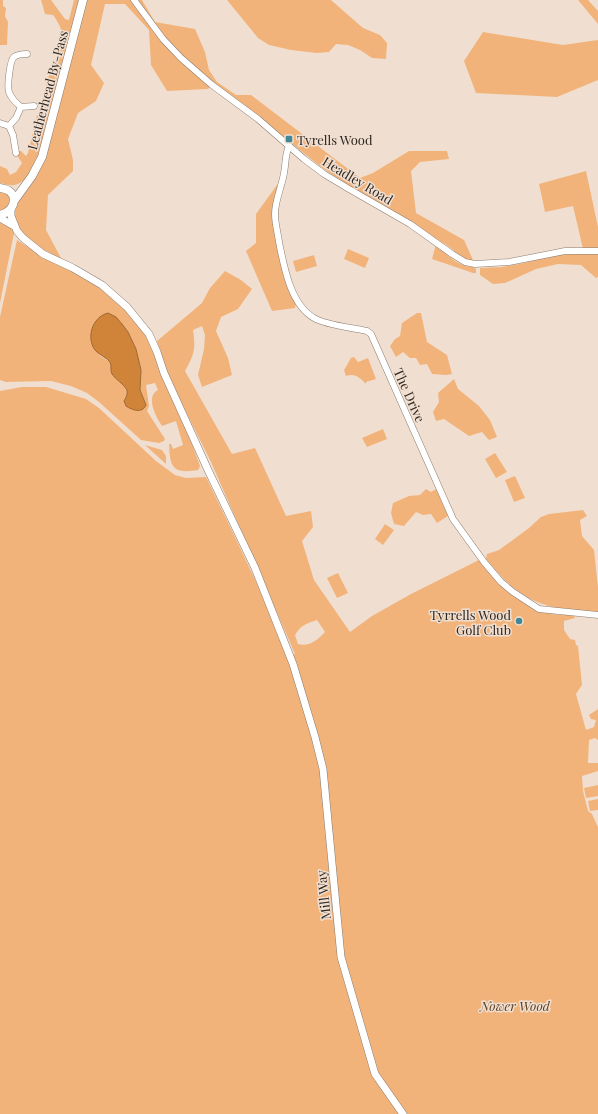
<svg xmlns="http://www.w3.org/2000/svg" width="598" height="1114" font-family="'Playfair Display',serif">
	<rect width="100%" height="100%" fill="#f0dfd0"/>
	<path fill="#f2b37b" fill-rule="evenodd" d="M0 0H3V6L6 8 5 16 8 22 7 45H0Z
		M41 0H51L65 19 69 20 74 0H79L40 154C34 165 26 187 10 185 6 185 3 183 0 183V166L7 169 10 175 16 172 22 163 16 154 18 151H21L26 156 28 153 37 115 39 116 41 112 39 110 43 104 42 101 52 64C59 58 62 39 61 30 60 25 56 19 53 15L45 14Z
		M86 0H131L150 26 144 10 138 0H142L155 22 195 29 205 52 209 70 217 82 236 95H251L360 178 373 173 409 151H447L449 159 420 162 411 171 416 213 464 240 473 260H466L448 246 355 190 321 167 259 117 213 83 208 89 167 91 151 65 149 30 125 4H105L91 65 104 83 96 101 78 113 68 139 73 160V171L48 195 46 230 62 260C45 250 26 242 17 224 16 221 14 218 13 215 13 205 30 184 36 175Z
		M227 0H331L363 28 380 35 387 43 386 59 372 58 360 50 348 45 336 44 329 52 317 53 291 50 269 45 258 38Z
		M578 0H588L598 11V24Z
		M483 32 563 45 598 40V80L557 97 476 93 464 61Z
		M586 171 598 227V277L596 278 581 265 558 264 536 269 505 283 493 284 480 275V268L502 267 519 264 558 255 584 253 573 206 545 212 539 184Z
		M277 185 278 191 274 204 284 278 296 303 295 308 272 311 246 251 256 243V214Z
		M0 191 6 192 12 198 7 209 0 211Z
		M0 221 14 230V233L0 303Z
		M17 240 37 253 79 274 101 287 123 308 144 330 188 433 200 466 198 470C173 474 170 468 169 444H171L173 449 183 445 176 421 162 426C156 417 145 397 158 390L155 383 146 385 149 406 147 411 165 439 164 441 159 443 141 440 99 402 87 393 71 386 51 381 6 382 0 380V317ZM116 317 128 332 136 349 141 370 140 390 146 405 129 408C120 402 127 400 128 391L112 373 110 362 99 355Z
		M436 244C446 254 458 267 473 267L476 269V273H473L432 259Z
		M348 249 369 258 365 268 344 259Z
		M314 255 317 266 296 272 293 261Z
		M225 271 241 280 252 289 238 309 221 317 216 331 228 358 232 375 202 387 198 375 204 349 205 335 202 326 193 330C196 349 194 355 185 371L232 454 255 448 286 516 311 511 313 527 302 541 314 580 350 632 372 616 411 594 479 560 495 579 543 612 558 615H574L575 618 564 621V630L570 639 575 640 576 645 578 646 582 685 576 694 586 730 594 727 596 720 591 719 589 715 598 709V740L595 738 589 740 588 763H598V771L582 776 583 791 588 811 592 814 598 827V1114H0V391L22 387H46L86 399 99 408 156 461 175 475 186 478 206 477 234 535 258 586 287 657 295 654 211 462 169 378 157 341 202 303 210 288ZM317 620 325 632C318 640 309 647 298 644L295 635C300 626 307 623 317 620Z
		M417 313H421L427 342 447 355 452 374 446 375 432 374 427 364 420 365 416 358H410L403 352 396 357 390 346 395 339 400 336 402 323Z
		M354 357 358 362 368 358 376 379 366 382V384C360 378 355 373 346 376L344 370 351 358Z
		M454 379 458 389 479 406 490 420 497 437 489 440 482 432 469 436 444 419 436 421 433 412 439 402 438 393Z
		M383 429 387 439 367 447 362 438Z
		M145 445 162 450 166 456V464Z
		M495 453 507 472 496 478 485 459Z
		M515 476 525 498 514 502 505 480Z
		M426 489 431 492 436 489 448 516 437 523 431 514 423 515 416 512 404 526 394 524 391 513 393 503 409 496 420 495Z
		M583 510 587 516 580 520 582 536 594 550 598 587V612C585 611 571 611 558 608 523 601 508 585 486 559L487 554 499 550 529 528 541 517 549 514Z
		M385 524 394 530 383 545 375 539Z
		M338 573 348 593 337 598 327 578Z
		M598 785V796L586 798 584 788Z
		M598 799V810L590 811 588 801Z"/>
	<path fill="#cf843a" stroke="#9e6832" d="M108 313 116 317 122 324 128 332 136 349 141 370 140 390 146 405C142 414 132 410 126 406L124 401C126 398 128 394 127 390 124 384 116 380 112 374 110 371 112 366 110 362 106 357 99 355 95 350 86 338 92 317 108 313Z"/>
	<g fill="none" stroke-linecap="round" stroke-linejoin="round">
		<g stroke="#8b7c6f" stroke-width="7">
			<path id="minor" d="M134 0 163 39 181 58 212 85 258 119 304 159 324 174 349 189 410 224 452 254 465 262 475 264 509 262 565 251H598
				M21 107C16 103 11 98 9 92 7 86 10 60 14 57 18 54 23 54 27 54
				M0 123 9 126 16 118 21 107 34 106
				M9 126 13 135 16 153
				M289 146C285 154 286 163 284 173 282 186 275 200 275 214 275 224 278 233 279 242 284 266 290 304 314 318 328 326 351 327 367 331L371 334 453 519 484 562 501 582 513 592 539 609 598 615"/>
		</g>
		<g stroke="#8b7c6f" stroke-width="8">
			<path id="major" d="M11 209V216L17 231 23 238 43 254 73 268 102 285 127 307 149 334 157 352 164 373 208 470 255 568 293 664 315 737 323 769 341 957 375 1074 403 1114
				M0 218 14 226"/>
		</g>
		<g stroke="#8b7c6f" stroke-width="9">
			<path id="highway" d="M0 188C20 190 17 211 0 215
				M14 201 32 176 42 157 83 0"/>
		</g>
		<use href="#minor" stroke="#fff" stroke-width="6"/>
		<use href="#major" stroke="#fff" stroke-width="7"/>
		<use href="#highway" stroke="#fff" stroke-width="8"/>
	</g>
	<g fill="#438695" stroke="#f0dfd0" stroke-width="1.5">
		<rect x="285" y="135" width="8" height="8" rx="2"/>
		<circle cx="519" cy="621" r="4"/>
	</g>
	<g text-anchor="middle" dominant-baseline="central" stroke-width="3" stroke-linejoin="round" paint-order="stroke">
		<g font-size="13" fill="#2d2621" stroke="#f0dfd0">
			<text transform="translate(47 90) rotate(-75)">Leatherhead By-Pass</text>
			<text transform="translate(358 180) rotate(31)">Headley Road</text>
			<text transform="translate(410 395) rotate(66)">The Drive</text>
			<text transform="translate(323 895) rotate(-96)">Mill Way</text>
		</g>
		<g font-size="13" fill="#2d2621" stroke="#f0dfd0" text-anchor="start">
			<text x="297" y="139">Tyrells Wood</text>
			<text x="511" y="614" text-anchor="end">Tyrrells Wood<tspan x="511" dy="15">Golf Club</tspan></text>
		</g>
		<g font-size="13" font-style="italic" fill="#5e3e20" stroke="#f0dfd0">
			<text x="515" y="1005">Nower Wood</text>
		</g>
	</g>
</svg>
